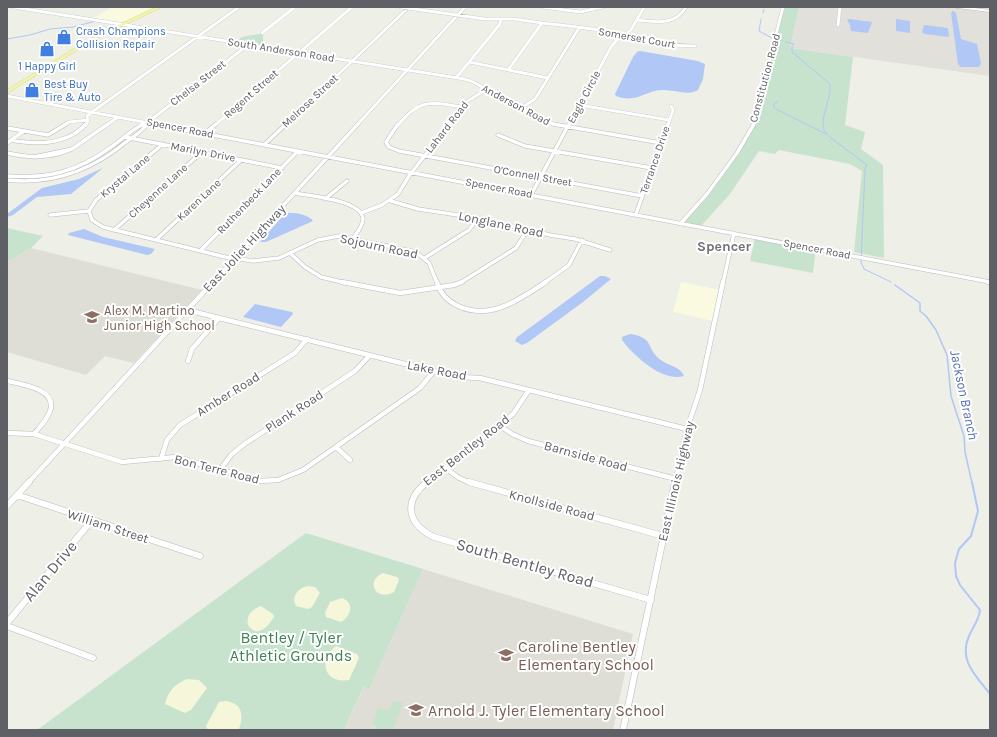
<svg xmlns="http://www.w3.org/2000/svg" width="997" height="737" font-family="Karla,sans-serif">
	<rect width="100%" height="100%" fill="#eeefe7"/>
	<path fill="#fafae1" d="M112 7H160L120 24 92 19Z
		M681 282 720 290 713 321 673 312Z"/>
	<path fill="#e1e0db" d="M799 7H990V76L790 48Z"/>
	<path fill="#deded6" d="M31 248 202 290 134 363 105 356 86 375 7 352V262Z
		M423 569 633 634 613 730H344L365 685 369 690Z"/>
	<path fill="#c7e3ce" d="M782 7H799L790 48 853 57 845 125 865 132 861 149 883 165 884 258 854 252 862 171 850 164 779 150 775 154 759 151 730 194 700 227 681 222 706 193 733 155 751 126Z
		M259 34H263V47L235 42 242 37Z
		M7 228 43 236 31 248 7 262Z
		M755 238 816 249 813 273 750 261Z
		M306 533 423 569 369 690 364 686 344 730H37Z
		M393 700 403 703 393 730H375L376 726 372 725 378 708 389 711Z"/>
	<path fill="#f6f6da" d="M383 573 397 577 399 580 394 592C377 602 364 582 383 573Z
		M308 586 315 587 320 593 312 607 308 609 296 606C291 596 298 588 308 586Z
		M342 598C355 603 351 616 341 622L326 617 325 613 330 602Z
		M261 606 273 614 274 617C268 626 258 639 248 625 246 615 252 609 261 606Z
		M336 646 357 654 359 658 349 680C324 684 318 661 336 646Z
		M187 679 199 680 207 688 191 710 185 713 165 704C168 691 175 684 187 679Z
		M226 701C242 703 244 715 239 729V730H208L206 726 219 702Z"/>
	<path fill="#b1c7f5" d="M953 11 956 13 961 39 977 44 981 63 979 67H961L958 64 951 13Z
		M849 19 872 22 868 33 851 31 850 25 847 20Z
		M896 19 910 21V33L896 31Z
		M924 25 948 28 949 37 924 34 922 32Z
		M640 51 698 61 705 64 703 79 698 90C689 96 675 90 664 90 643 90 639 104 616 96L615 94 633 57 637 52Z
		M103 168 71 194 37 197 13 215 7 217V214L42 188 79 179Z
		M287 213C295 212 309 215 313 221L266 242H260L281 218Z
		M84 229 103 237 155 249 151 254 147 255 68 235 69 233Z
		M600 276H605L611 279 583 302 527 343 522 345 515 341 517 337 520 335Z
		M255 304 292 312 293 314 281 327 243 317Z
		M630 334C657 338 644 350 664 362 671 366 681 368 684 376 663 383 633 355 622 340V337Z"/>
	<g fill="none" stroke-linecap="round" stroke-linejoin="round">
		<path stroke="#b1c7f5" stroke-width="1" d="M763 13 764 9
			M761 19 759 31 772 38
			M7 39 30 35 50 29 73 27 96 21
			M777 40 782 41
			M786 42 794 44 792 46V52L830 84V93L823 119 824 131 831 138 867 165 865 169 861 262 864 269 891 282
			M777 101 773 106 776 109 826 134"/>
		<path stroke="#b1c7f5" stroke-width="1.5" d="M895 285 920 303V311L926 316 936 330 947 355 951 396 964 436 965 452 972 483"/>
		<path stroke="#b1c7f5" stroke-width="2" d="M972 482 978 511 971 536 959 549 955 563 956 576 960 585 980 610C979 620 973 627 969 636 958 660 976 676 990 694"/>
		<g stroke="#b9babf" stroke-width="3.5">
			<path id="street-far3" d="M13 7 464 79 471 81 549 123 559 125
				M400 7 485 19H514L542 23
				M542 7 580 12 603 7
				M637 20C656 22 675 26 686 7
				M838 25 840 7
				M262 33 295 7
				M469 62 548 78
				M508 70 542 23C566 26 592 28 616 33 644 40 665 46 695 46
				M456 78 500 24 501 19
				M7 96 159 125
				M579 105 669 120
				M521 108 535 99 579 28
				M64 125 69 122 88 120
				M86 125 88 121 87 116 92 112 239 7
				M107 125 118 117
				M141 125 148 122 248 45
				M147 125 148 122
				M215 125 352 7
				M285 125 408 8
				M357 125 465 7
				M398 125C420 98 430 102 462 107
				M448 125 466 102 487 89
				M569 125 611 47 616 41 631 30 644 7
				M668 125 673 110 671 106
				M753 125 783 7"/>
		</g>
		<g stroke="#b9babf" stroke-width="4.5">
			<path id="street-far2" d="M154 124 990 282
				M398 124 386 142 389 147 399 151 642 196
				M553 124 661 143
				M7 128 48 135 66 124
				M205 133 216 124
				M498 135 525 146 652 168
				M125 137 282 168
				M11 140C37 145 67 145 86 124
				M7 143 24 131
				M265 144 286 124
				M72 149 108 124
				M7 153C30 158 50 159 72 149L34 157
				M7 176C48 179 77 172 111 147 122 140 132 129 144 124
				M7 180C53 185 91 171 126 142 133 137 143 131 147 124
				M295 193C309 196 362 200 363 219 363 226 357 233 353 238
				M531 195 569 124
				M325 199 347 181
				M391 201 418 209 478 218 550 235 575 239 610 250
				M89 211 92 220 103 227 225 257 253 261 279 258 318 240 339 236 416 252 429 263 437 283
				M89 211 96 200 163 144
				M361 213 382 205 398 194 409 176 449 124
				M636 214 668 124
				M50 215 89 211
				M681 223 707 194 737 153 754 124
				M114 230 202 152
				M156 240 241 160
				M200 251 298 151
				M291 254 305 267 321 277 346 283
				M426 257 469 230 478 218
				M212 283 358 124
				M460 283 516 248 528 229
				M544 283 569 265 582 240
				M723 283 734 233"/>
		</g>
		<g stroke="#b9babf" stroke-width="5.5">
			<path id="street-far1" d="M342 282 400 293 454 285 462 282
				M437 282C440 293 447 301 458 306 491 321 520 299 546 282
				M988 282H990
				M187 310 458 377 480 378 687 429
				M188 361 192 349 219 318
				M7 381C21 384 58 389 50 411 47 420 40 427 34 434
				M499 425 512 434 528 441 676 479
				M7 433 34 434 122 462 176 457 259 481 278 480 303 470 420 388 434 371
				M336 447 350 460
				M161 459 167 440 180 425 295 353 307 339
				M444 467 459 478 471 483
				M220 470 231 455 243 445 355 371 370 355
				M28 483 213 282
				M426 483 513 414 529 390
				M675 483 687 429 700 390 723 282"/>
		</g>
		<g stroke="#b9babf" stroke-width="7">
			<path id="street" d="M427 482C403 501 407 524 434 537L651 600
				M469 482 663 536
				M17 495 200 556
				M7 506 29 482
				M7 623 92 520
				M7 626 93 658
				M623 730 675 482"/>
		</g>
		<g stroke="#babbc1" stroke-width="1">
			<path id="secondary" d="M955 7H967L990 10V12L957 8Z"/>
		</g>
		<g stroke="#e0dc6f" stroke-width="1">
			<path id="primary" d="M157 7H162L97 38 7 93V90L95 36Z"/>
		</g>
		<use href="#street-far3" stroke="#fff" stroke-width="3"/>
		<use href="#street-far2" stroke="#fff" stroke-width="3.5"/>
		<use href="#street-far1" stroke="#fff" stroke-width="4.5"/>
		<use href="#street" stroke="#fff" stroke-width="6"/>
		<use href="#secondary" fill="#fff" fill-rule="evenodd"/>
		<use href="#primary" fill="#f0f5b6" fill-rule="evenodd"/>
	</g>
	<defs>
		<g id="shop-bare" transform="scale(1.2)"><path d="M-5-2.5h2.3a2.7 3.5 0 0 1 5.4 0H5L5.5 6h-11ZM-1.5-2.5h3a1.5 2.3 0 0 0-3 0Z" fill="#3f7fe0" stroke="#fff" stroke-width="2.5" paint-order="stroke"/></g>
		<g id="school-bare" transform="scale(1.2)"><path d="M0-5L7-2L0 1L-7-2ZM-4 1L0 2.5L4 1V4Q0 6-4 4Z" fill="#8d6e63" stroke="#fff" stroke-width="2.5" paint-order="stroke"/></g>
	</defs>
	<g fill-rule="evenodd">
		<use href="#shop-bare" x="64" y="37"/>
		<use href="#shop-bare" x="47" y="49"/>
		<use href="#shop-bare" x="32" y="90"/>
		<use href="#school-bare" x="92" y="317"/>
		<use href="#school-bare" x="506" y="655"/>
		<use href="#school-bare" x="416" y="710"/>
	</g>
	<g text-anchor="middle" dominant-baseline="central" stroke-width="4" stroke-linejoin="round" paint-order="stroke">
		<g font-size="11" fill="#366cbe" stroke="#fff" text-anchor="start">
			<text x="76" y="31">Crash Champions<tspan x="76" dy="13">Collision Repair</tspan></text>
			<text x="47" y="66" text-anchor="middle">1 Happy Girl</text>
			<text x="44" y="84">Best Buy<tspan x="44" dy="13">Tire &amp; Auto</tspan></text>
		</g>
		<g font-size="11" fill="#5f6065" stroke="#fff">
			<text transform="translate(637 38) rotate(10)">Somerset Court</text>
			<text transform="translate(281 50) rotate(9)">South Anderson Road</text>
			<text transform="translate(765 78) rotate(-75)">Constitution Road</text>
			<text transform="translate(198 83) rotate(-38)">Chelsa Street</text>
			<text transform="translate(251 94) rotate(-41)">Regent Street</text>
			<text transform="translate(584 97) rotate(-62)">Eagle Circle</text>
			<text transform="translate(310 101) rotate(-43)">Melrose Street</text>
			<text transform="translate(516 105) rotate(28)">Anderson Road</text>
			<text transform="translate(447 127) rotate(-52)">Lahard Road</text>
			<text transform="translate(180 128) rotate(11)">Spencer Road</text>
			<text transform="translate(203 152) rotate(11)">Marilyn Drive</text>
			<text transform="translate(655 160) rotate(-71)">Terrance Drive</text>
			<text transform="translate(125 176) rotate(-40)">Krystal Lane</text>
			<text transform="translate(533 176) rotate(10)">O'Connell Street</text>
			<text transform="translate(499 188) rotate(11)">Spencer Road</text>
			<text transform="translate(158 191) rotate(-42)">Cheyenne Lane</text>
			<text transform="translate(199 200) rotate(-43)">Karen Lane</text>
			<text transform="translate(249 201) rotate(-46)">Ruthenbeck Lane</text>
			<text transform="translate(817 249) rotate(11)">Spencer Road</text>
		</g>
		<g font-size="13" fill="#5f6065" stroke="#fff">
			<text transform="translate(501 224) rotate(12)">Longlane Road</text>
			<text transform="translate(379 246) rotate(12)">Sojourn Road</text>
			<text transform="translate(244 248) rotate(-47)">East Joliet Highway</text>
			<text transform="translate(437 370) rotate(11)">Lake Road</text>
			<text transform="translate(228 394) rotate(-32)">Amber Road</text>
			<text transform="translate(294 411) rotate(-33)">Plank Road</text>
			<text transform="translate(466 450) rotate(-38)">East Bentley Road</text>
			<text transform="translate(586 456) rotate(15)">Barnside Road</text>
			<text transform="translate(217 469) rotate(14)">Bon Terre Road</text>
			<text transform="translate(676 481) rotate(-77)">East Illinois Highway</text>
			<text transform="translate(552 505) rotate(15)">Knollside Road</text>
			<text transform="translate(108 526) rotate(18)">William Street</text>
		</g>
		<g font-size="13" fill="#785e54" stroke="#fff" text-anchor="start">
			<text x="104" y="310">Alex M. Martino<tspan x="104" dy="15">Junior High School</tspan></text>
		</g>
		<g font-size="14" font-weight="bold" fill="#707277" stroke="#fff">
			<text x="724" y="246">Spencer</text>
		</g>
		<g font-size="14" font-style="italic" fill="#566eb6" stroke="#fff">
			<text transform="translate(964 395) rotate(78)">Jackson Branch</text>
		</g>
		<g font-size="16" fill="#5f6065" stroke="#fff">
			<text transform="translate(525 563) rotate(16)">South Bentley Road</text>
			<text transform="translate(50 571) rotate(-50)">Alan Drive</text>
		</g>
		<g font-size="16" fill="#418254" stroke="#fff">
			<text x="291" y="637">Bentley / Tyler<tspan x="291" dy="18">Athletic Grounds</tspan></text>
		</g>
		<g font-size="16" fill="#785e54" stroke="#fff" text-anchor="start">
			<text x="518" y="646">Caroline Bentley<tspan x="518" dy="18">Elementary School</tspan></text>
			<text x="428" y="710">Arnold J. Tyler Elementary School</text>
		</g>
	</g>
	<rect width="997" height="737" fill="none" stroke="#5f6065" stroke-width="16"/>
</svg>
